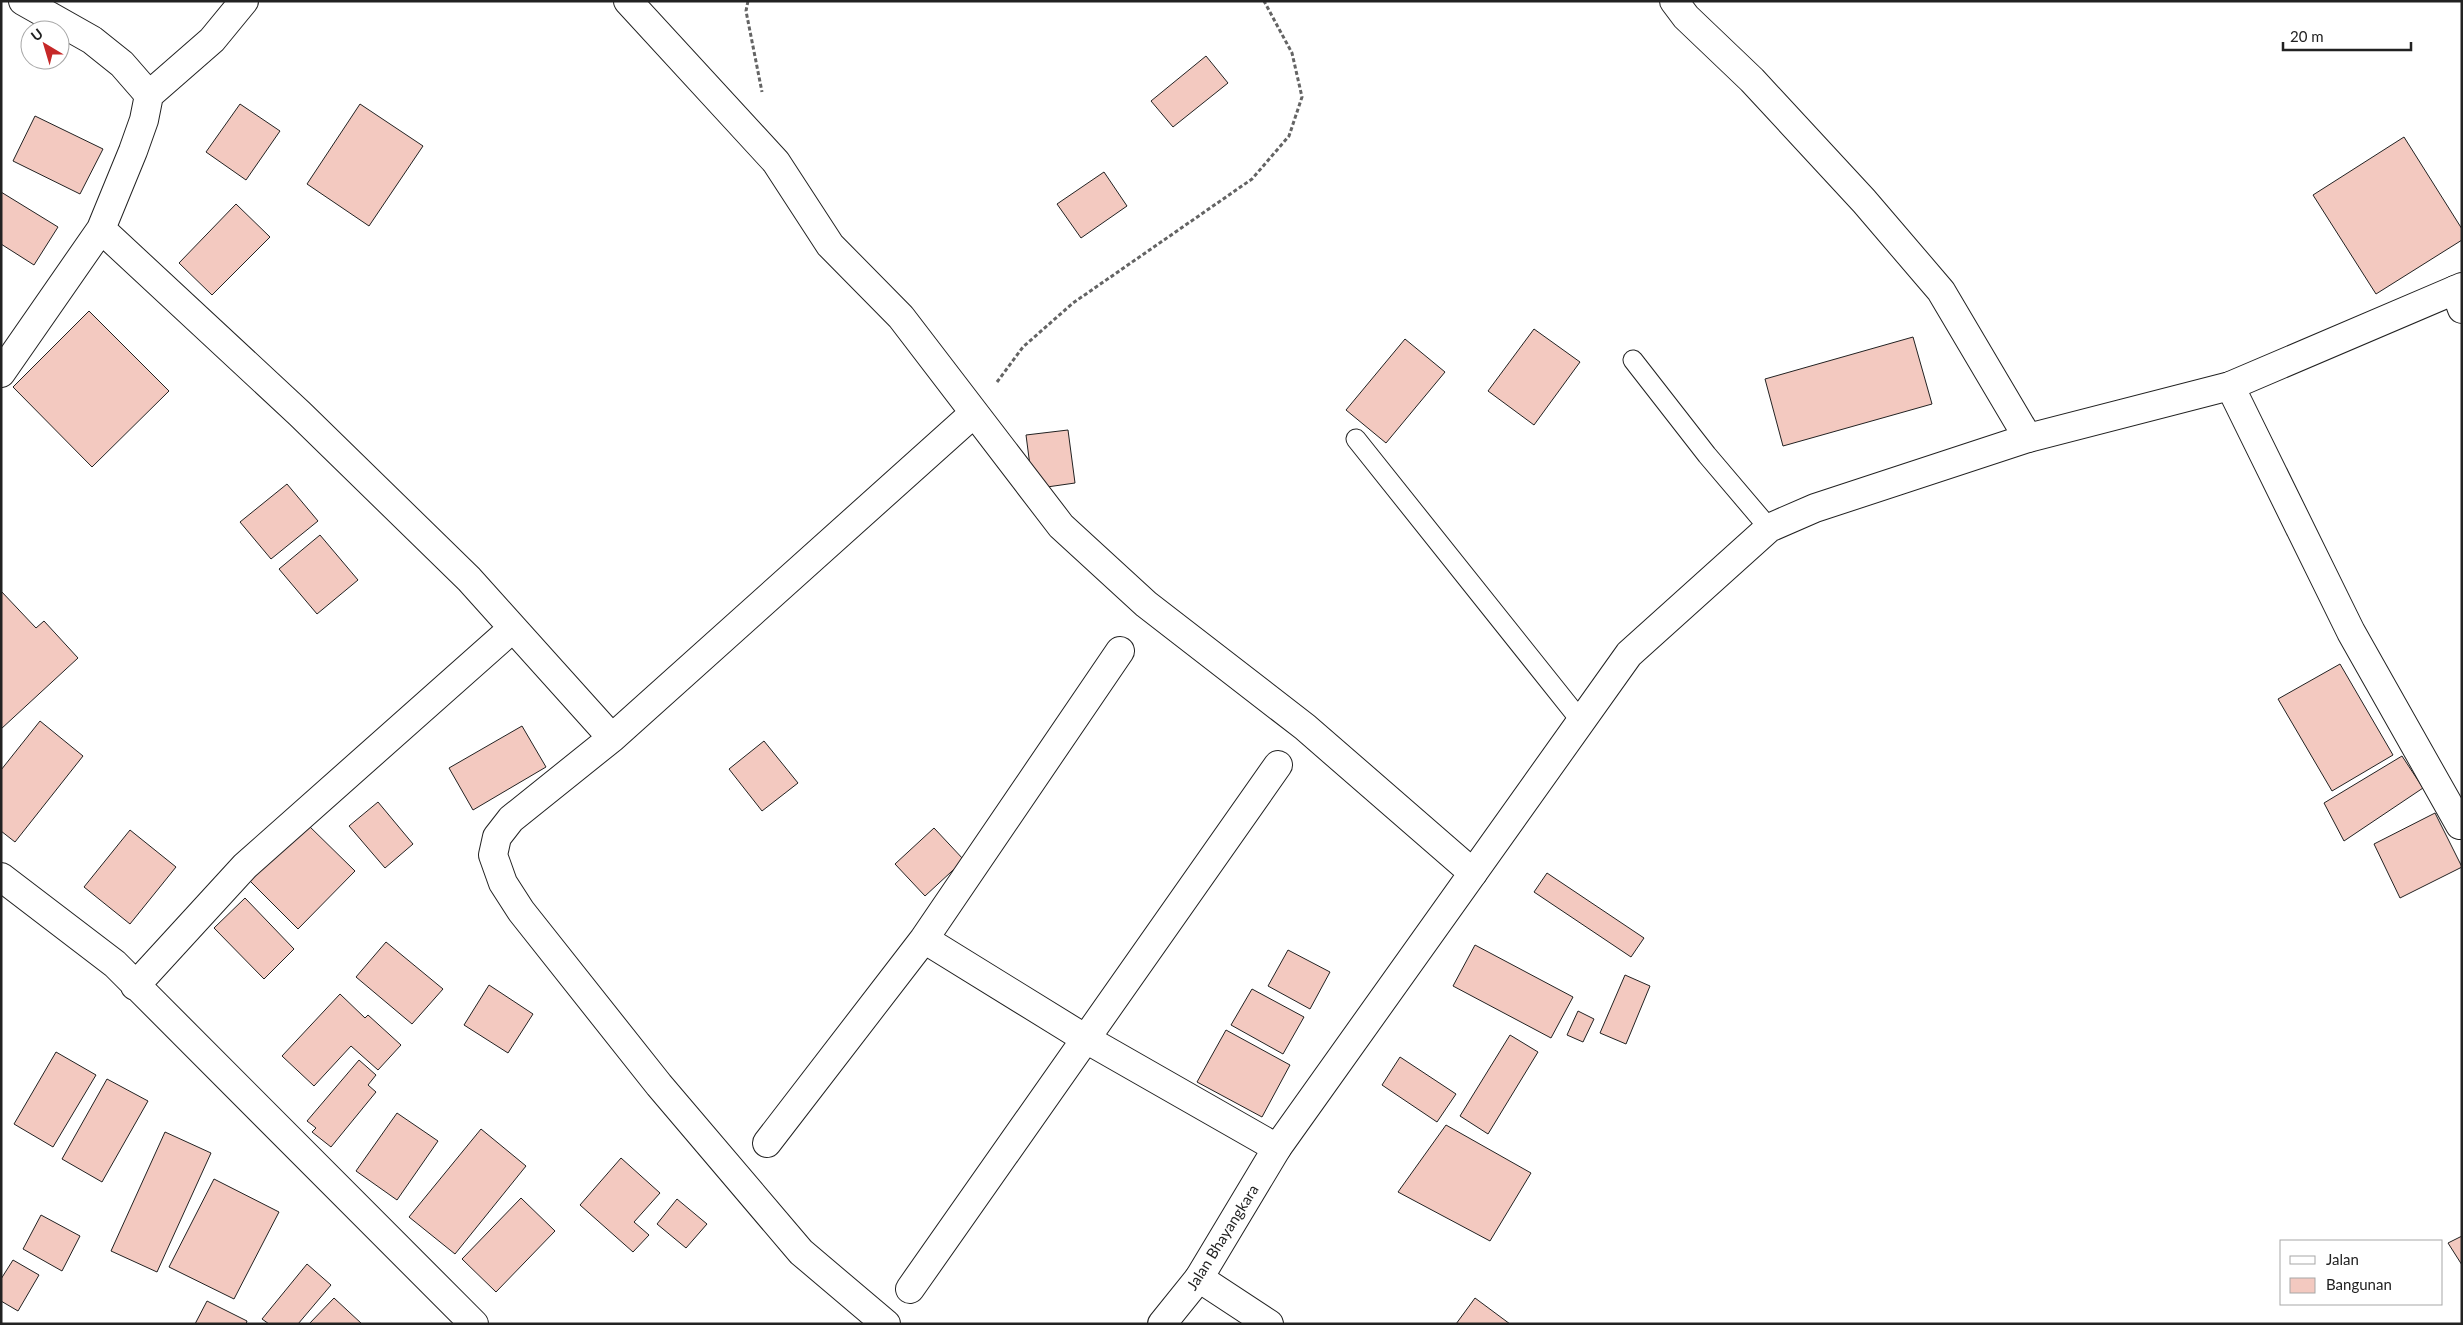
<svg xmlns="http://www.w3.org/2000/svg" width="2463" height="1325" font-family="Lato,sans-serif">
	<rect width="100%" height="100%" fill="#fff"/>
	<path fill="#f3c9c0" stroke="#222" d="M1206 56 1228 83 1173 127 1151 101Z
		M240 104 280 131 246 180 206 152Z
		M360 104 423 146 369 226 307 184Z
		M35 116 103 149 80 194 13 161Z
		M2404 137 2462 229V240L2376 294 2313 195Z
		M1104 172 1127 206 1081 238 1057 204Z
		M1 192 58 227 34 265 1 244Z
		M236 204 270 237 212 295 179 263Z
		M89 311 169 391 92 467 13 387Z
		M1534 329 1580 362 1534 425 1488 391Z
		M1913 337 1932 404 1783 446 1765 379Z
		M1405 339 1445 372 1386 443 1346 410Z
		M1068 430 1075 483 1033 489 1026 435Z
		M287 484 318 521 271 559 240 522Z
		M320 535 358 580 317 614 279 569Z
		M1 591 36 628 44 621 78 658 1 729Z
		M2340 664 2393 755 2332 791 2278 699Z
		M40 721 83 756 15 842 1 831V770Z
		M522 726 546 767 473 810 449 768Z
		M764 741 798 783 762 811 729 769Z
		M2402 756 2423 788 2344 841 2324 803Z
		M378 802 413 844 385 868 349 826Z
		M2435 813 2462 867 2400 898 2374 844Z
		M306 823 355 871 298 929 250 881Z
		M934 828 964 860 925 896 895 864Z
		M130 830 176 867 130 924 84 887Z
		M1547 873 1644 938 1631 957 1534 892Z
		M245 898 294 949 264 979 214 928Z
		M386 942 443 989 412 1024 356 977Z
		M1475 945 1573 997 1551 1038 1453 986Z
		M1288 950 1330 972 1310 1009 1268 986Z
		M1625 975 1650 986 1626 1044 1600 1033Z
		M489 985 533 1014 508 1053 464 1025Z
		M1252 989 1304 1017 1283 1054 1231 1025Z
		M340 994 365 1018 368 1015 401 1045 378 1070 351 1046 314 1086 282 1056Z
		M1578 1011 1594 1019 1583 1042 1567 1035Z
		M1226 1030 1290 1065 1262 1117 1197 1082Z
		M1510 1035 1538 1052 1488 1134 1460 1116Z
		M56 1052 96 1075 53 1147 14 1124Z
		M1400 1057 1456 1094 1437 1122 1382 1085Z
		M359 1060 376 1075 368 1085 376 1092 331 1147 312 1132 316 1128 307 1121Z
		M107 1079 148 1101 102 1182 62 1159Z
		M397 1113 438 1141 397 1200 356 1171Z
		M1446 1125 1531 1173 1490 1241 1398 1192Z
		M481 1129 526 1166 455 1254 409 1217Z
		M165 1132 211 1153 157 1272 111 1251Z
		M621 1158 660 1193 634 1222 649 1235 633 1252 580 1205Z
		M214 1179 279 1212 234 1299 169 1267Z
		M521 1198 555 1231 496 1292 462 1259Z
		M677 1199 707 1224 686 1248 657 1224Z
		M41 1215 80 1236 62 1271 23 1249Z
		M2462 1236V1265L2448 1243Z
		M13 1260 39 1275 18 1311 1 1301V1279Z
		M307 1264 331 1285 298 1324H269L262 1319Z
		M334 1298 362 1324H309Z
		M1475 1298 1510 1324H1456Z
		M207 1301 247 1321 246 1324H195Z"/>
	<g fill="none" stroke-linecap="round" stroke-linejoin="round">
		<g stroke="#222" stroke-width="21">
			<path id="lane" d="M1633 360 1707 455 1769 528
				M1356 439 1581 721"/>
		</g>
		<g stroke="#222" stroke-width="30">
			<path id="street" d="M628 1 776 162 830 245 901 317 1061 526 1146 604 1305 727 1473 873
				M1674 1 1686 17 1752 80 1864 201 1941 291 2028 438
				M149 95 212 40 244 1
				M101 229 300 414 469 579 612 738 511 819 497 837 493 855 503 883 521 911 659 1085 801 1252 886 1324
				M2455 290 2462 309
				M1 373 101 229 133 151 144 120 149 95 122 64 92 40 23 1
				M2230 386 2351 632 2460 825
				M1120 651 924 939 1086 1039 1277 1148
				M612 738 973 414
				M1 877 115 964 474 1324
				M135 986 245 866 513 628
				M767 1143 924 939
				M1199 1278 1269 1324
				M910 1289 1278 765"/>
		</g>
		<g stroke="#222" stroke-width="30">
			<path id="secondary" d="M1162 1324 1199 1278 1277 1148 1629 654 1769 528 1815 508 2028 438 2230 386 2462 287"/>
		</g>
		<path stroke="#646464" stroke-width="3" stroke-dasharray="4 2.5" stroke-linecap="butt" d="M748 1 746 11 762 92
			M997 382 1023 347 1073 303 1252 179 1289 136 1302 97 1292 53 1264 1"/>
		<use href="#lane" stroke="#fff" stroke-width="19"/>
		<use href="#street" stroke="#fff" stroke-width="28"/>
		<use href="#secondary" stroke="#fff" stroke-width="28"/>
	</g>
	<g text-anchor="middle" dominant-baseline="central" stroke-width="4" stroke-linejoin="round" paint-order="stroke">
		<g font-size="15" fill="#222" stroke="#fff">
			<text transform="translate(1222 1237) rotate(-58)">Jalan Bhayangkara</text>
		</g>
	</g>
	<rect width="2463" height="1325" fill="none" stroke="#222222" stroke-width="5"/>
	<rect x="2280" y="1240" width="162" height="65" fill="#ffffff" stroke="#a7a7a7"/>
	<rect x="2290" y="1256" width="25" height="8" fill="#ffffff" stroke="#a7a7a7"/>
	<text x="2326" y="1265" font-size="15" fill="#222222">Jalan</text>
	<rect x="2290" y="1278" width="25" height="15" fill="#f3c9c0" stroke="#a7a7a7"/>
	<text x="2326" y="1290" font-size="15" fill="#222222">Bangunan</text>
	<g transform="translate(45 45) rotate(322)"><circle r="24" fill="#ffffff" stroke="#a7a7a7"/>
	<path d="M0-4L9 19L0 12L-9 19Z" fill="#c62828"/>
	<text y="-8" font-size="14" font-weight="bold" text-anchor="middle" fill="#222222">U</text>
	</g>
	<path d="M2283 42v8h128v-8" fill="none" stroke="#222222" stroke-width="2.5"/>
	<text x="2290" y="42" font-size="15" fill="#222222" stroke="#ffffff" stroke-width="4" paint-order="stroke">20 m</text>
</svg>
